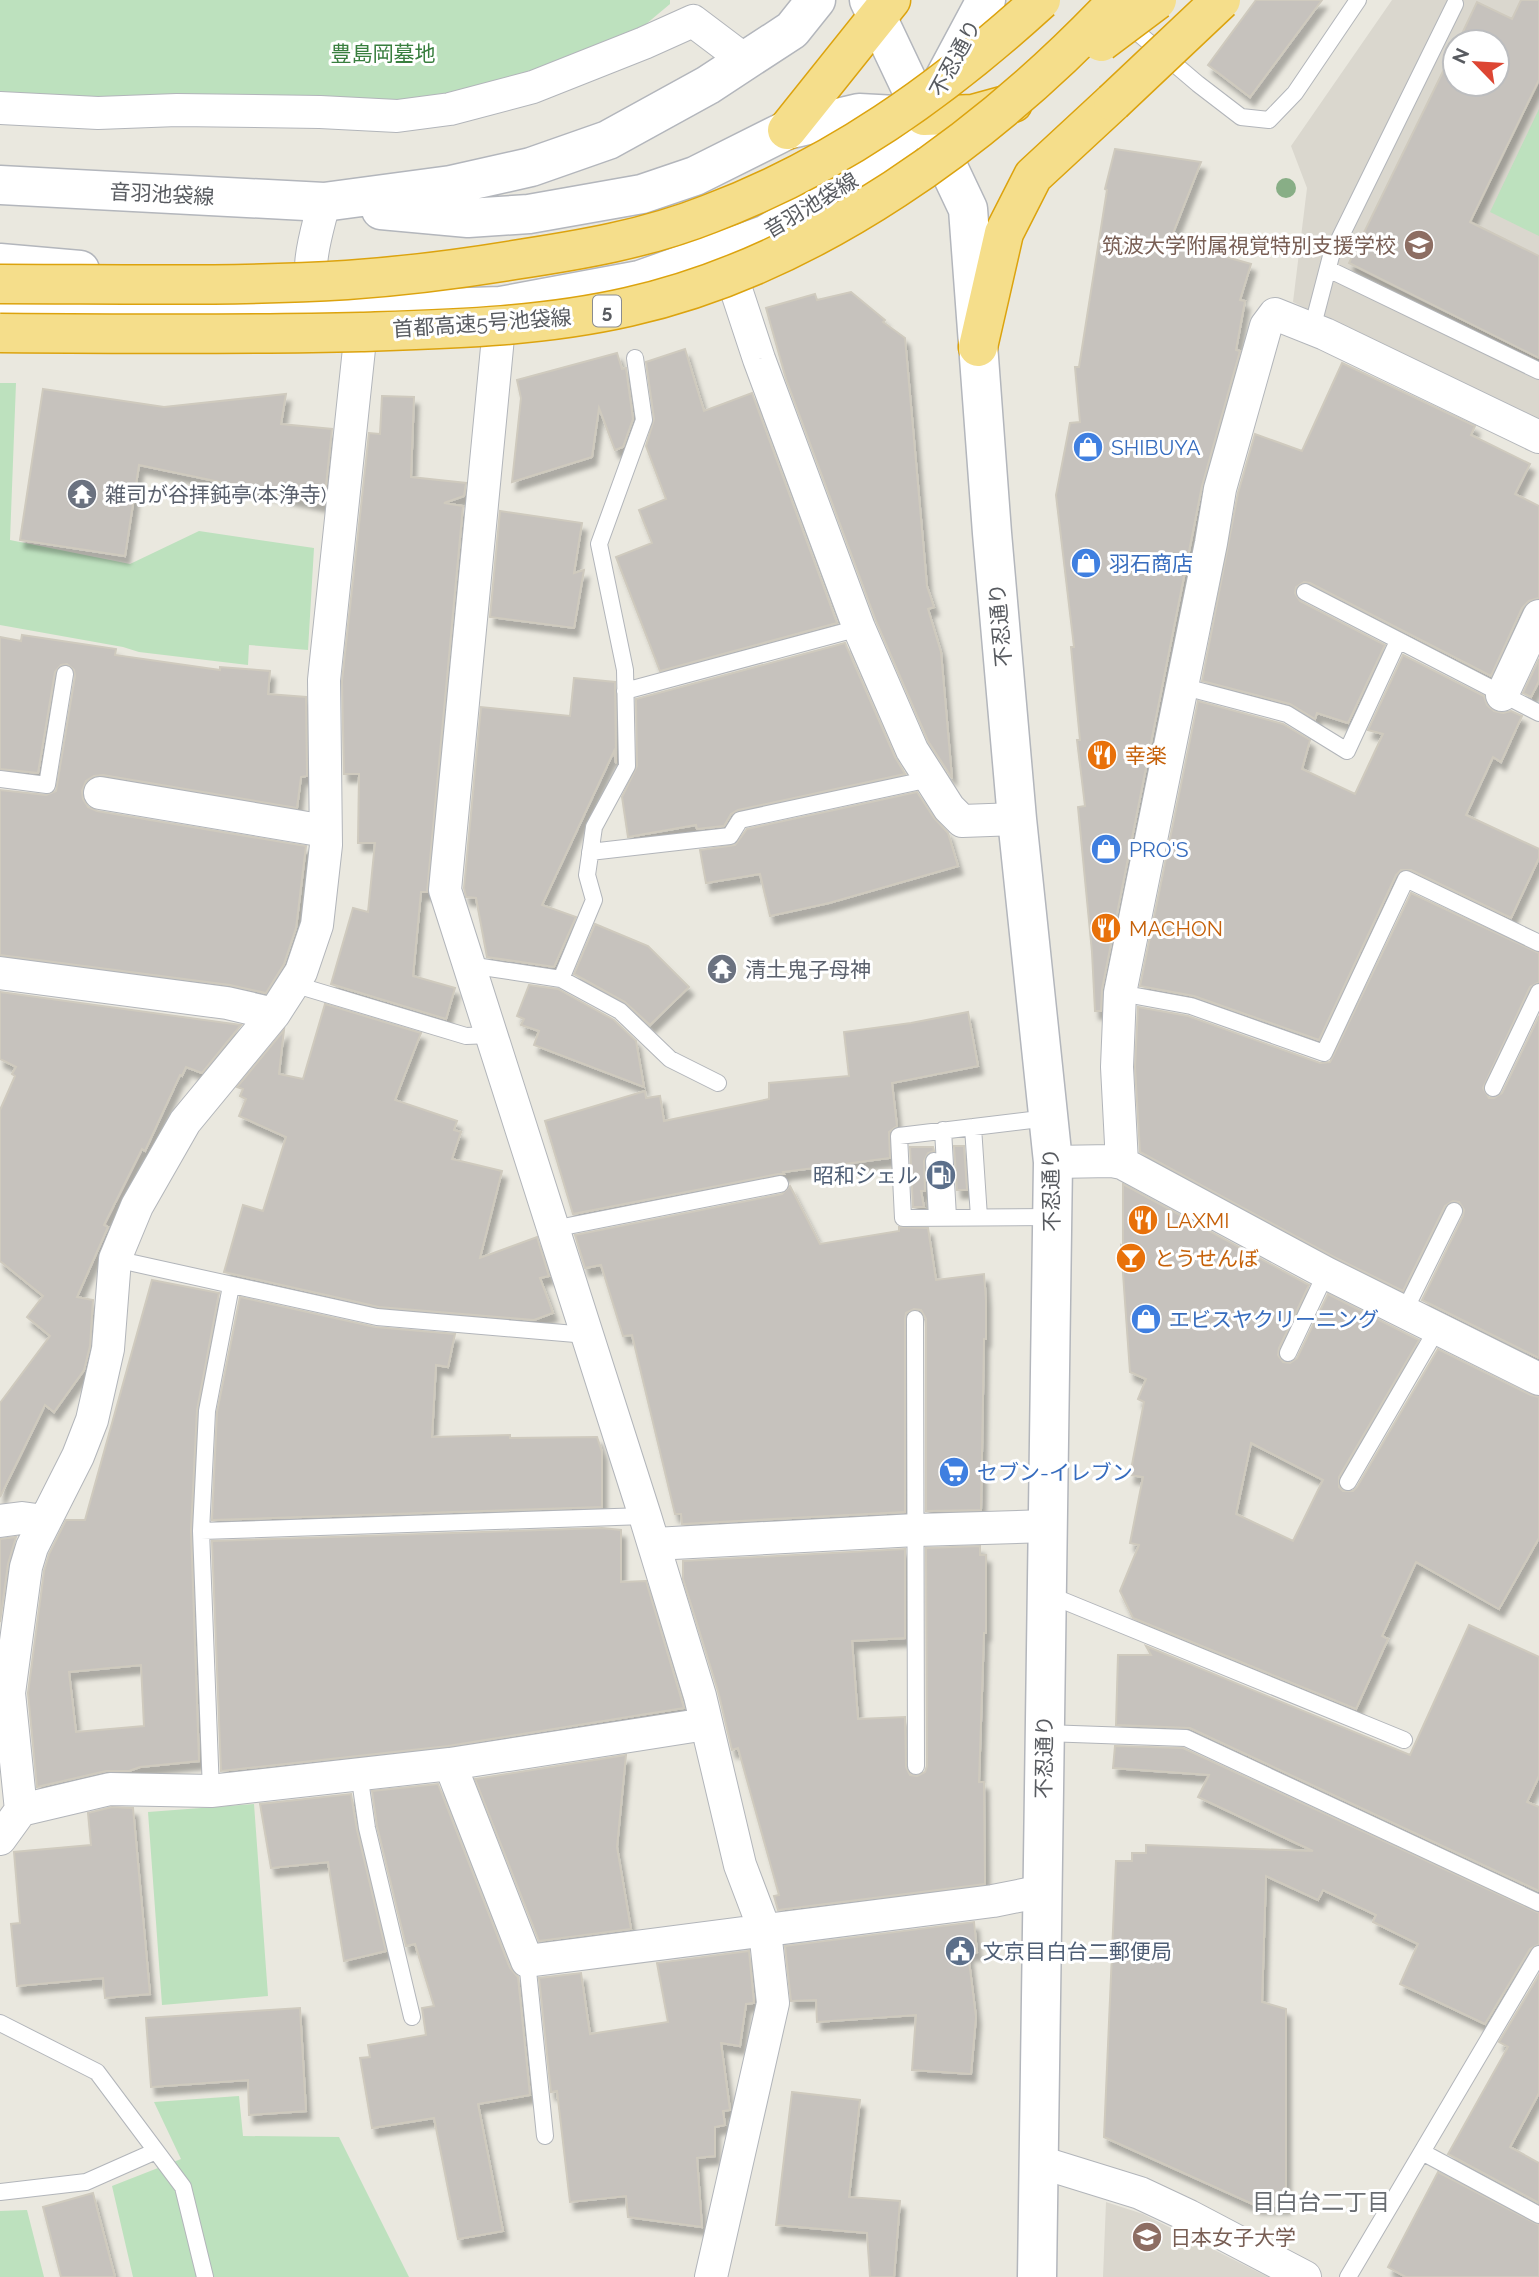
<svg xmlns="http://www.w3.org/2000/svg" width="1539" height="2277" font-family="Raleway,'Noto Sans JP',sans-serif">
	<defs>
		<filter id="shadow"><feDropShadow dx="4.5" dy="8" stdDeviation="2" flood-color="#0004"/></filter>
	</defs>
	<rect width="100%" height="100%" fill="#eae8df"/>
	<path fill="#dad7ce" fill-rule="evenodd" d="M1392 0H1539V423L1293 302 1307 188 1291 146ZM1455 42H1497V84H1455Z
		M1106 2202 1143 2214 1268 2277H1103Z"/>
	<path fill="#bde1be" d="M0 0H670V4L621 45 512 85 402 107 0 93Z
		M1539 109V236L1490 212Z
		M0 383H16L10 540 130 564 199 531 314 548 308 650 249 645 248 665 139 652 123 647 0 625Z
		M254 1804 268 1996 162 2005 148 1812Z
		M239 2096 243 2136 339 2137 409 2277H133L112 2186 181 2159 154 2102Z
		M27 2210 44 2277H0V2211Z"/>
	<path fill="#c6c2bd" stroke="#cfcabe" stroke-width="2" fill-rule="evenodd" filter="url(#shadow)" d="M1256 0H1322L1250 97 1208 65Z
		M1521 0H1539V80L1470 222 1539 256V358L1349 263 1455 47V84H1497V42H1458L1477 2 1512 19Z
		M1115 149 1201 162 1170 241 1251 264 1240 300 1245 301 1236 350 1240 351 1202 486 1102 989 1101 1011H1095L1092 952 1078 807 1085 806 1077 740H1080L1071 647H1074L1056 495 1070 423 1080 422 1075 367H1079L1107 190 1105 189Z
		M851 292 885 320 883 322 905 338 927 586 934 607 928 609 941 652 952 778 928 741 876 621 786 379 766 308 815 294 817 300Z
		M685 349 704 411 752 393 837 623 660 671 616 557 652 543 639 510 666 499 646 446 654 419 646 362Z
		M617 353 622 369 626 368 633 419 623 447 615 450 599 408 592 457 512 482 521 398 517 380Z
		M1342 363 1475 426 1471 435 1530 464 1515 494 1539 506V598L1529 601 1522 608 1491 676 1310 583 1304 582 1296 587 1295 593 1300 601 1385 645 1348 723 1317 713 1315 719 1290 704 1202 681 1238 493 1255 434 1302 451Z
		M43 389 164 407 286 394 281 424 332 429 324 504 139 465 125 556 20 540Z
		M382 396 414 397 411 477 466 483 464 496 444 503 463 506 427 892H421L413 976 455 988 446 1019 331 984 353 908 368 912 375 843H358L359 774H344L342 681 369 433 380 434Z
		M500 511 582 523 574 573 584 570 574 628 490 617Z
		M22 635 116 649 115 655 220 670V667L270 671 268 694 306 697 307 776 301 777 297 808 103 775 94 776 86 781 82 791 83 799 88 807 97 811 306 846 296 928 284 964 266 993 230 985 0 955V790L46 795 56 791 75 676 74 670 67 664 61 665 55 672 38 773 0 769V637L21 641Z
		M845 643 895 757 905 774 738 810 731 814 724 826 697 829 696 825 628 837 622 797 637 766 636 699Z
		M1403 655 1484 696 1487 705 1494 711 1503 713 1511 711 1522 716 1501 762 1493 757 1466 815 1539 849V858L1511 918 1411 870H1401L1396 875 1319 1040 1194 996 1140 986 1198 701 1283 724 1310 740 1302 769 1355 794 1383 734 1368 730Z
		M1539 659V681L1531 697 1523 693Z
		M574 678 615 682 616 763 614 751 542 905 576 917 554 967 487 957 476 898 466 897 464 888 481 707 570 716Z
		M917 792 934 818 948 833 958 866 829 903 770 916 760 874 706 883 700 850 735 845 747 829Z
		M1411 893 1539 953V982L1530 987 1483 1088 1489 1098H1494L1502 1093 1539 1016V1358L1422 1300 1463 1216 1464 1210 1459 1202 1453 1201 1445 1206 1403 1291 1334 1257 1140 1152 1135 1067 1138 1007 1188 1016 1320 1063 1330 1062Z
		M595 924 648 946 689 987 650 1025 625 1002 574 974Z
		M529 985 558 989 614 1020 636 1041 644 1087 534 1045 539 1031 521 1025 524 1019 517 1016Z
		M0 992 241 1025 202 1073 186 1067 182 1076 180 1075 145 1151 142 1149 104 1225 108 1227 77 1297 93 1300 90 1346 84 1370 54 1412 45 1405 0 1497V1403L50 1336 27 1317 43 1296 0 1261V1110L15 1076 12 1074 16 1067 0 1059Z
		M325 1004 421 1033 395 1100 457 1121 454 1130 461 1132 452 1159 502 1171 480 1258 537 1237 549 1276 540 1278 553 1313 534 1320 379 1307 224 1272 243 1205 263 1211 286 1137 239 1116 246 1099 240 1096 243 1089 237 1087 284 1030 279 1074 303 1079Z
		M968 1012 978 1066 892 1083 897 1126 889 1132 890 1158 783 1172 784 1174H778L573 1214 545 1121 645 1091 646 1098 660 1096 664 1121 769 1099V1083L849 1076 844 1032 911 1023Z
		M954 1146H964L967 1190H957Z
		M910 1147H933L934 1151 928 1153 924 1161 925 1191H921L924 1207H913Z
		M1123 1184 1309 1285 1279 1348 1278 1355 1283 1362 1290 1363 1297 1358 1328 1294 1419 1340 1339 1477V1487L1343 1491H1353L1357 1487 1438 1349 1531 1395 1539 1397V1538L1499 1609 1416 1562 1382 1636 1388 1639 1356 1709 1133 1618 1120 1591 1139 1545 1130 1543 1143 1477 1130 1475 1144 1402 1138 1399 1146 1379 1130 1372 1121 1245 1123 1246ZM1251 1443 1323 1480 1293 1541 1236 1514Z
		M790 1186 820 1244 899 1231V1227L928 1228 936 1280 984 1274 986 1300V1339H984L981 1510 926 1511V1319L921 1310 914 1309 906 1313 905 1319V1512L682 1524 681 1514H675L632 1335 623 1336 601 1265 585 1268 575 1235 782 1194Z
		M152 1280 219 1293 197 1410 191 1530 199 1761 140 1767 129 1771H106L37 1787 28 1693 44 1571 49 1554 66 1520H85ZM141 1665 144 1726 76 1732 69 1672Z
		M240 1297 375 1327 455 1334 448 1367 436 1365 432 1437 510 1435V1438L597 1437 602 1452V1507L212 1520 217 1412Z
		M602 1528 621 1530V1582L646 1581 684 1708 448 1746 221 1771 212 1541Z
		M16 1537 8 1564 0 1622V1539Z
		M980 1546V1555H986V1633H984L979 1782H984L985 1884 778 1910 774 1896 779 1895 738 1748 732 1750 718 1691 683 1579V1561L905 1549V1638L852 1641 858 1719 905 1717 906 1767 910 1775 917 1776 925 1772 927 1766 926 1548Z
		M1469 1625 1539 1657V1776L1527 1802 1539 1807V1891L1190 1728 1116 1725 1118 1655H1151L1146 1646 1410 1755Z
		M1115 1746 1183 1748 1539 1913V1944L1530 1949 1485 2024 1400 1984 1418 1944 1373 1922 1376 1915 1323 1890 1318 1900 1266 1876 1262 2002 1286 2009V2206H1257L1104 2137 1116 1861H1132V1853H1146V1845L1313 1851 1198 1797 1209 1775 1113 1768Z
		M626 1755 617 1847 631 1929 539 1941 475 1779Z
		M438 1784 510 1968 518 1977 530 2095 478 2104 503 2231 458 2239 434 2118 372 2128 360 2058 370 2057 368 2045 426 2035 422 2008 434 2006 415 1944 406 1946 377 1826 372 1791Z
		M351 1794 357 1830 386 1951 344 1961 328 1862 271 1868 260 1804Z
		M112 1807 133 1808 150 1994 105 1998 103 1978 17 1986 11 1924 20 1923 14 1852 91 1845 88 1813Z
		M974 1922 977 1952 968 1953 976 2017 971 2074 912 2070 916 2015 817 2022 816 2000 791 2001 785 1946Z
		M749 1951 754 2003 746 2004 740 2046 721 2043 730 2110 723 2111 725 2125 715 2127V2156L697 2158 702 2227 628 2217 626 2196 570 2202 557 2091 551 2092 539 1978 581 1973 590 2034 668 2022 657 1963Z
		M1539 1975V2093L1510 2147 1539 2163V2203L1448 2154 1508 2047 1499 2042Z
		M300 2008 306 2111 249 2115 248 2080 151 2087 146 2018Z
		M792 2092 860 2100 849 2197 900 2201 894 2277H870L867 2233 776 2225Z
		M1438 2172 1539 2225V2277H1406L1388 2267Z
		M93 2193 115 2277H61L43 2207Z"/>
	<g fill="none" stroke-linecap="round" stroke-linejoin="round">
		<g stroke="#b2b5ba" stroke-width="18">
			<path id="service" d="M1125 22 1198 84 1241 117 1269 120 1295 93 1358 0
				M1328 269 1539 371
				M1312 329 1331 256 1455 4
				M1305 592 1539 713
				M1181 686 1287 714 1347 751 1398 641
				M625 691 859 628
				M0 779 47 785 65 674
				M590 852 730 836 740 820 930 779
				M469 965 561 979 620 1011 670 1059 718 1083
				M561 979 594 900 587 875 594 827 627 766 625 670 599 544 644 420 635 358
				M293 984 466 1036 491 1035
				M1120 993 1191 1006 1324 1053 1406 879 1539 943
				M1493 1088 1539 992
				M1048 1118 899 1136 903 1218 1053 1217
				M973 1127 979 1217
				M943 1130 948 1217
				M934 1161 937 1218
				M553 1229 780 1184
				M115 1259 377 1317 587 1335
				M1404 1312 1454 1211
				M915 1319 916 1766
				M1288 1353 1326 1273
				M1348 1482 1437 1329
				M201 1531 645 1516
				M1047 1594 1404 1740
				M1045 1733 1186 1738 1539 1903
				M359 1773 367 1828 412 2017
				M211 1791 201 1531 207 1411 231 1286
				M527 1961 545 2136
				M0 2023 97 2072 183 2187 205 2277
				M1422 2152 1539 2215
				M0 2192 86 2182 156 2151
				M1348 2277 1539 1954"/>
		</g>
		<g stroke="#b2b5ba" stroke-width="34">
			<path id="minor" d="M0 108 98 113 177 110 320 112 397 116 450 109 533 87 644 43 693 21 746 61
				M724 253 759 359 859 628 912 750 949 808 962 821 1017 819
				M320 302C301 273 317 234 324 202
				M501 306 445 890 645 1516 700 1696 740 1865 765 1931 773 2003 711 2277
				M1502 695 1539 616
				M100 793 325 831
				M0 973 227 1003 274 1014
				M1053 1162 1112 1161 1122 1163 1326 1273 1539 1379
				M1122 1163 1117 1067 1120 993 1211 543 1220 489 1266 326 1275 314 1325 334 1539 437
				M0 1521 22 1518 44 1521
				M654 1544 916 1530 1047 1526
				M450 1764 527 1961 993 1901 1043 1891
				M21 1810 110 1789 211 1791 450 1764 706 1724
				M0 1839 21 1810 9 1693 26 1567 32 1547 78 1456 92 1420 108 1349 115 1259 137 1206 185 1122 274 1014 301 972 317 925 326 845 324 680 363 311
				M1040 2162 1140 2193 1189 2216 1305 2277"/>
		</g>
		<g stroke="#b3b6bc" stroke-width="41">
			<path id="secondary" d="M869 0 968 209 992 533 1017 819 1053 1162 1037 2277
				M0 185 324 202 451 185 531 167 608 140 708 85 792 30 816 0
				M381 210 468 218 529 214 642 194 695 176 787 130 859 113 915 116
				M0 263 80 270
				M0 312H320L501 306 640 280 765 235 857 180 924 116 986 0"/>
		</g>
		<g stroke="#dca30e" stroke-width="41">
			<path id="motorway" d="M924 116 973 114 1013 103
				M787 130 891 0
				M978 347 1004 233 1033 176 1113 102"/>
		</g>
		<use href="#service" stroke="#fff" stroke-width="16"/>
		<use href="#minor" stroke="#fff" stroke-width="32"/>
		<use href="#secondary" stroke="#fff" stroke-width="38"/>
		<use href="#motorway" stroke="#f5de8b" stroke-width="38"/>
		<g stroke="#dca30e" stroke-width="41" stroke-linecap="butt">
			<path id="motorway-bridge" d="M1101 42 1157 0
				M1113 102 1221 0
				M0 284C116 284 231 287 347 280 403 276 459 269 514 260 580 250 646 239 709 214 836 166 941 91 1041 0
				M0 333C120 334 240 335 361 332 450 329 540 327 628 307 815 265 989 137 1118 0"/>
		</g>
		<use href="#motorway-bridge" stroke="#f5de8b" stroke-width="38"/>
	</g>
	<circle fill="#88ae86" cx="1286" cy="188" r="10"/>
	<defs>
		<g id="school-disc" transform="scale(1.575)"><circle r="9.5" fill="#8d6e63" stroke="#fff"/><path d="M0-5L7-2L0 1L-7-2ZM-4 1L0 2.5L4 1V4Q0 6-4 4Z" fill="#fff"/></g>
		<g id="shop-disc" transform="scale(1.575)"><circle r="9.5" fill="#3f7fe0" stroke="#fff"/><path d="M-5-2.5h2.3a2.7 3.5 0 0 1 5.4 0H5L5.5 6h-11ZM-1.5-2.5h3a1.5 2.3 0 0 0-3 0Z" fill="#fff"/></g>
		<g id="temple-disc" transform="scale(1.575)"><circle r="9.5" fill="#6b7280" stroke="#fff"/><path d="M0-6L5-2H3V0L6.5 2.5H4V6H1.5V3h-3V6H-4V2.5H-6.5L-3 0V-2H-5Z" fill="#fff"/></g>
		<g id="restaurant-disc" transform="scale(1.575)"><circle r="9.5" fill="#e8710a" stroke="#fff"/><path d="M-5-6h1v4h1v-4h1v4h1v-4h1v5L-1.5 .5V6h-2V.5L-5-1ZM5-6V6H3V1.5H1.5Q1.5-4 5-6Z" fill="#fff"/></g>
		<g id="fuel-disc" transform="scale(1.575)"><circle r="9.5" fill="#5c6f8a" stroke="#fff"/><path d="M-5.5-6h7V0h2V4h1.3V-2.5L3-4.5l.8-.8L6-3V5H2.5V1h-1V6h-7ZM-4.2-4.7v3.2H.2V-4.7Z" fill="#fff"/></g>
		<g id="bar-disc" transform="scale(1.575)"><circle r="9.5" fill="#e8710a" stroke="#fff"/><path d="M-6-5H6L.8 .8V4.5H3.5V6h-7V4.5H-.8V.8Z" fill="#fff"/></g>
		<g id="supermarket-disc" transform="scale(1.575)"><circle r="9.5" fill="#3f7fe0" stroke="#fff"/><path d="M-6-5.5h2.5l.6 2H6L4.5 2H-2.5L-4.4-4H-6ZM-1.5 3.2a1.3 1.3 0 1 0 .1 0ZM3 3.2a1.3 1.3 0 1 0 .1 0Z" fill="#fff"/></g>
		<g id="civic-disc" transform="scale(1.575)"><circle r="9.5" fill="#5c6f8a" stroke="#fff"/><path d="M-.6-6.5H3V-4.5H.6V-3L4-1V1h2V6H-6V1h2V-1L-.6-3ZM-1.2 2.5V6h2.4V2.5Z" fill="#fff"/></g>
		<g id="university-disc" transform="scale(1.575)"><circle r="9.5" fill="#8d6e63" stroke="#fff"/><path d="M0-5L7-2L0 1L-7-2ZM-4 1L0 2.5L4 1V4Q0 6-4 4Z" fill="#fff"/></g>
	</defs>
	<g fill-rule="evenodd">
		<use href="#school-disc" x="1419" y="245"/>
		<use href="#shop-disc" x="1088" y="447"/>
		<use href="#temple-disc" x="82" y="494"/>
		<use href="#shop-disc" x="1086" y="563"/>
		<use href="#restaurant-disc" x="1102" y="755"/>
		<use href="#shop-disc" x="1106" y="849"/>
		<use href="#restaurant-disc" x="1106" y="928"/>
		<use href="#temple-disc" x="722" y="969"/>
		<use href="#fuel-disc" x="941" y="1175"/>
		<use href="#restaurant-disc" x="1143" y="1220"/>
		<use href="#bar-disc" x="1131" y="1258"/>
		<use href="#shop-disc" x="1146" y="1319"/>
		<use href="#supermarket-disc" x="954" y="1472"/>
		<use href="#civic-disc" x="960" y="1951"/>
		<use href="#university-disc" x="1147" y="2237"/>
	</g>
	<g text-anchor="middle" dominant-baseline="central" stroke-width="6" stroke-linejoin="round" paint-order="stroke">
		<rect fill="#fff" stroke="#8a8c90" stroke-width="2" x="593" y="295.5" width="28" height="31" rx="5"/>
		<g font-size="19" font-weight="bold" fill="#585b60">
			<text x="607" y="311">5</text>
		</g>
		<g font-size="21" fill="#387e3e" stroke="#fff">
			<text x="383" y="53">豊島岡墓地</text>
		</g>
		<g font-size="21" fill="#585b60" stroke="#fff">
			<text transform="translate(955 58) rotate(-62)">不忍通り</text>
			<text transform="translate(162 194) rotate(3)">音羽池袋線</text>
			<text transform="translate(811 205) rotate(-31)">音羽池袋線</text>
			<text transform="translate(482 323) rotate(-4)">首都高速5号池袋線</text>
			<text transform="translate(1000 625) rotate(-95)">不忍通り</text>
			<text transform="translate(1051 1190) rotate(-91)">不忍通り</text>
			<text transform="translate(1044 1757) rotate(-89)">不忍通り</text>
		</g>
		<g font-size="21" fill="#785e54" stroke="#fff" text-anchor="end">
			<text x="1396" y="245">筑波大学附属視覚特別支援学校</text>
			<text x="1170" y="2237" text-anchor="start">日本女子大学</text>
		</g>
		<g font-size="21" fill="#366cbe" stroke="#fff" text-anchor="start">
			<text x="1111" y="447">SHIBUYA</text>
			<text x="1109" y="563">羽石商店</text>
			<text x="1129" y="849">PRO'S</text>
			<text x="1169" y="1319">エビスヤクリーニング</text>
			<text x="977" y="1472">セブン-イレブン</text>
		</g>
		<g font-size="21" fill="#5b616d" stroke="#fff" text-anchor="start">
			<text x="105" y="494">雑司が谷拝鈍亭(本浄寺)</text>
			<text x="745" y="969">清土鬼子母神</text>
		</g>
		<g font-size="21" fill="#c56008" stroke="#fff" text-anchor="start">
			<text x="1125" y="755">幸楽</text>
			<text x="1129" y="928">MACHON</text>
			<text x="1166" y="1220">LAXMI</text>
			<text x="1154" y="1258">とうせんぼ</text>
		</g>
		<g font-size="21" fill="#4e5e75" stroke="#fff" text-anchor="end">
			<text x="918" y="1175">昭和シェル</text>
			<text x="983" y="1951" text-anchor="start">文京目白台二郵便局</text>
		</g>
		<g font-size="23" fill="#696d72" stroke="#fff">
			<text x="1321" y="2201">目白台二丁目</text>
		</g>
	</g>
	<g transform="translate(1476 63) rotate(295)"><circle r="33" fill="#ffffff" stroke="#bcbdbf" stroke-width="2"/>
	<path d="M0-5L12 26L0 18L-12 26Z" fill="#dd4633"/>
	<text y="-10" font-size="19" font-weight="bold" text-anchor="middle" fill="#585b60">N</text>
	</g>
</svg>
